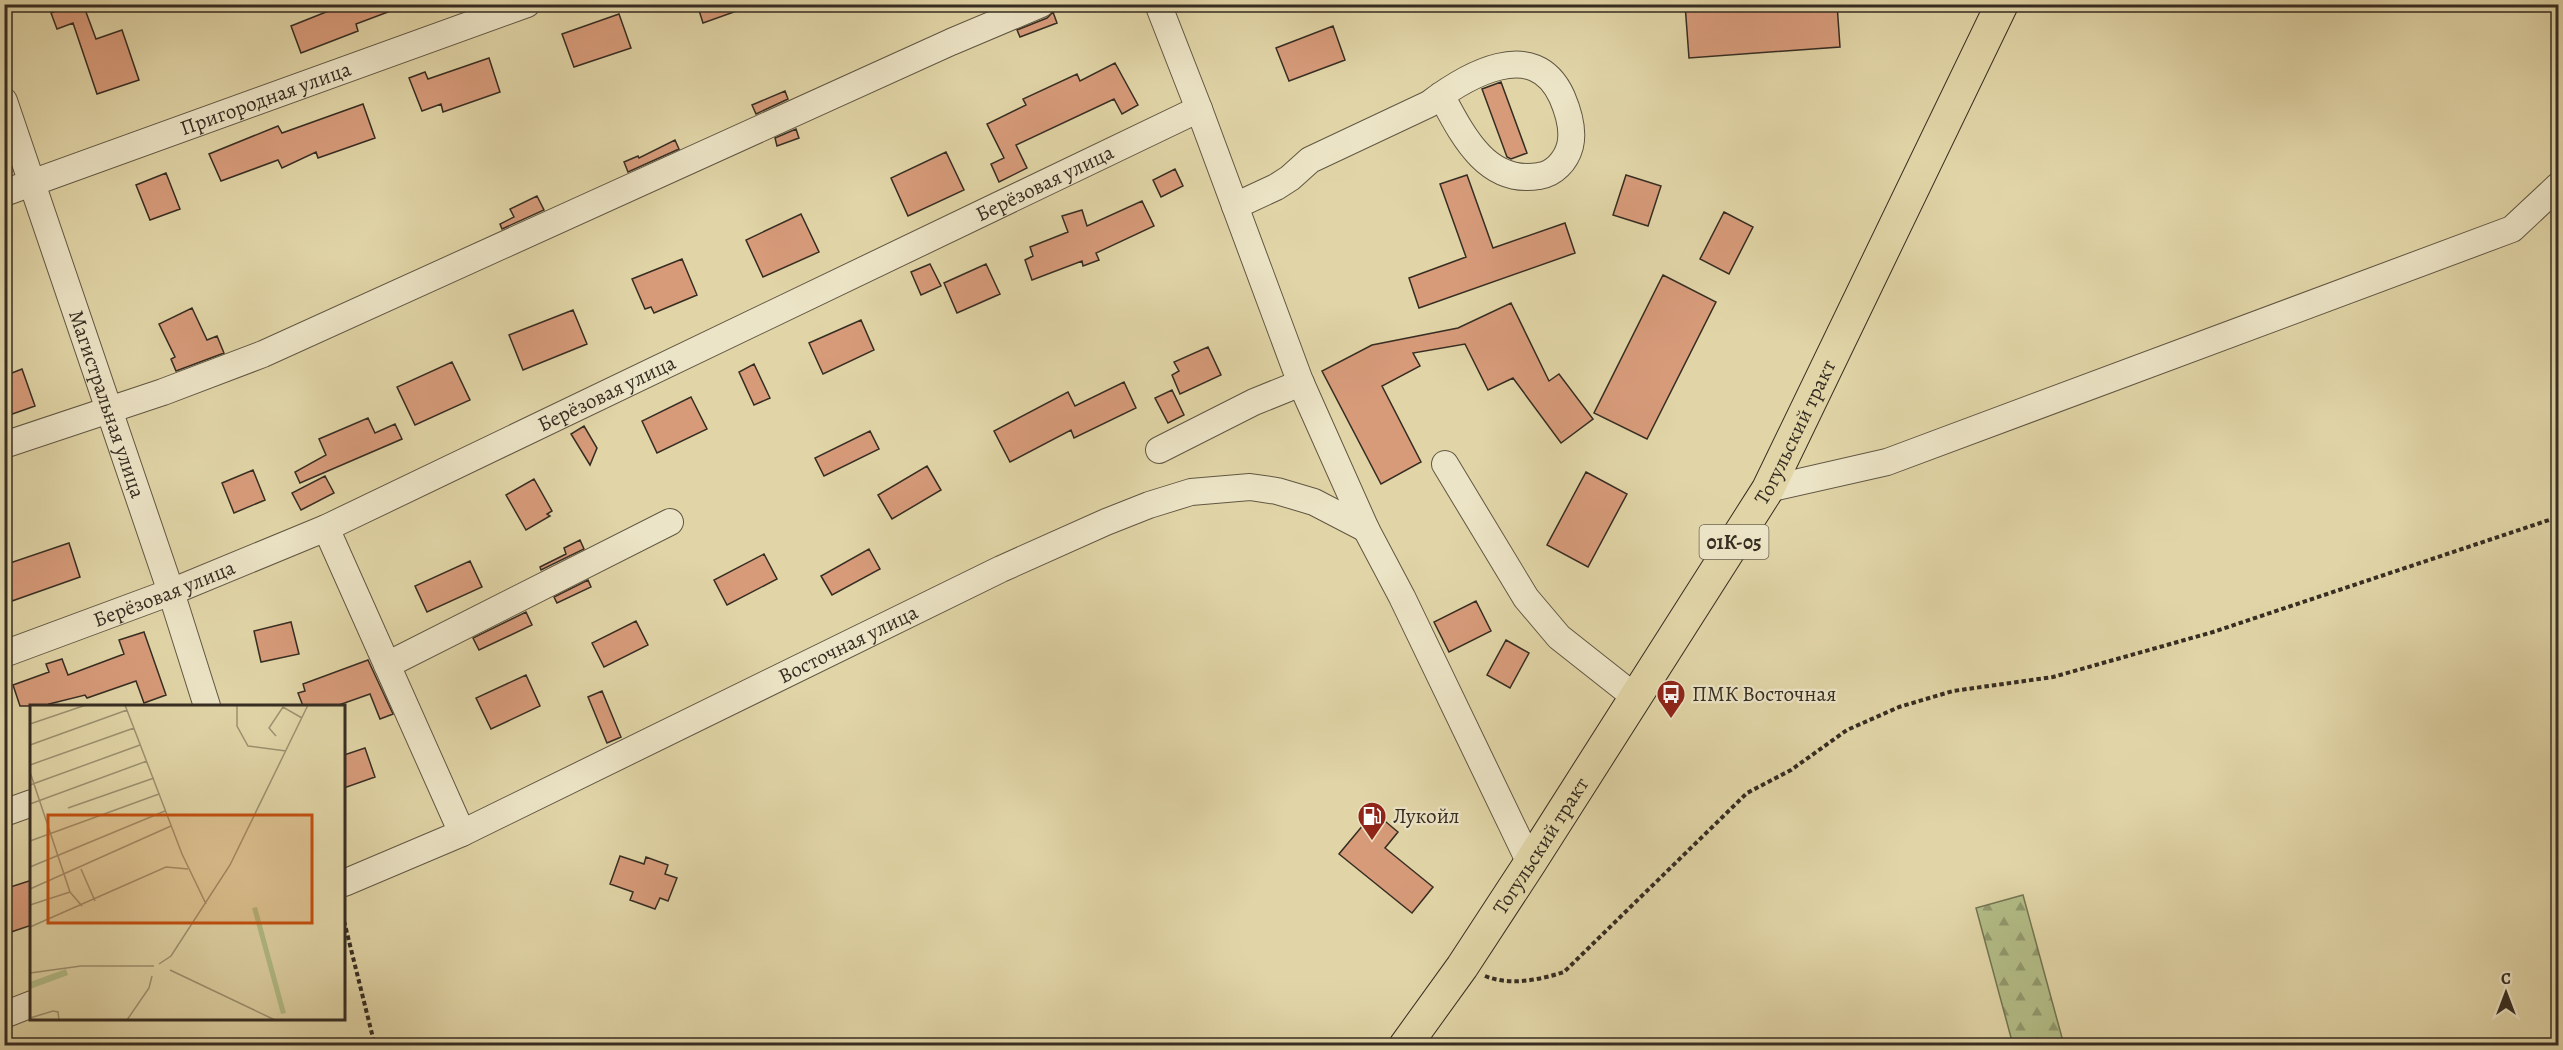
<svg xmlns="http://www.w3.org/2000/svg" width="2563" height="1050" font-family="Alegreya,serif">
	<defs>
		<pattern id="forest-firs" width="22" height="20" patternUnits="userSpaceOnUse" patternTransform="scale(1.5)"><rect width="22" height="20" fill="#b3bd87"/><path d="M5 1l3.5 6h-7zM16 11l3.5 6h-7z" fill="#929a6e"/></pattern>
	</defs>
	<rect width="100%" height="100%" fill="#e1d5a7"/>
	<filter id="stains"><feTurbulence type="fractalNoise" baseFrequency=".00333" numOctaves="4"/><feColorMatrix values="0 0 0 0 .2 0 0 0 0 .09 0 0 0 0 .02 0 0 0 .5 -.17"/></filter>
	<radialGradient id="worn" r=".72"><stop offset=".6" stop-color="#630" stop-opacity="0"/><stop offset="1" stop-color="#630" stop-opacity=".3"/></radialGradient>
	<path fill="url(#forest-firs)" stroke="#747554" stroke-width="1.5" d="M2023 895 2064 1045H2013L1976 908Z"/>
	<path fill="#d79b7a" stroke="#362d22" stroke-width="1.5" d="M73 4H83L96 39 122 30 139 80 97 94 73 23 57 29 51 13Z
		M346 4H404V6L356 24 358 31 301 53 291 26Z
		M697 4H748V7L703 23Z
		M1685 4H1837L1840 47 1689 58Z
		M1053 12 1057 23 1020 37 1017 30 1047 18Z
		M619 14 631 48 574 67 562 34Z
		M1333 26 1345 60 1289 81 1276 48Z
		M489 58 500 92 443 112 441 104 422 111 409 78 425 72 428 79Z
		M1115 63 1138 105 1122 114 1114 99 1016 145 1027 168 999 182 991 164 1004 158 987 124 1026 105 1023 99 1077 74 1080 81Z
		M1501 82 1527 153 1511 159 1507 157 1482 89Z
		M785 91 788 99 756 114 752 105Z
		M363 104 375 138 318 158 316 152 282 168 278 160 221 181 209 154 278 126 282 133Z
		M796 129 799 138 777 146 775 138Z
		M675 140 679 149 628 172 624 162 638 156 639 158Z
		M946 152 964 190 908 216 891 178Z
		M1175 169 1183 186 1161 197 1153 180Z
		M166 173 180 209 150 220 136 185Z
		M1467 175 1493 248 1565 223 1575 253 1419 308 1409 278 1466 257 1440 184Z
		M1626 175 1661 186 1648 226 1613 215Z
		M537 196 544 210 502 229 500 224 514 217 510 209Z
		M1142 201 1154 226 1096 253 1099 260 1083 266 1082 261 1032 280 1025 260 1033 256 1030 247 1068 232 1062 216 1082 210 1087 226Z
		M1724 212 1753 227 1729 274 1700 259Z
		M801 214 819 252 763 277 746 240Z
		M682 259 697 295 654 313 651 307 645 309 632 279Z
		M930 264 941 286 921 295 911 272Z
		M986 264 1000 294 957 313 944 283Z
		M1663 275 1716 302 1647 439 1594 413Z
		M1511 303 1549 381 1559 374 1593 419 1561 443 1513 378 1488 390 1465 344 1413 353 1420 366 1382 386 1421 462 1381 484 1322 371 1372 345 1458 328Z
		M192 308 207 340 217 336 224 353 176 371 171 359 175 357 159 324Z
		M573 310 587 344 523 370 509 335Z
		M861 320 874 350 823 374 809 343Z
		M1208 347 1221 375 1180 394 1172 375 1179 371 1174 362Z
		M452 362 470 400 415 425 397 387Z
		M754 364 770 398 754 405 739 372Z
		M22 369 35 406 4 417V376Z
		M1124 382 1136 408 1074 438 1071 430 1010 462 994 431 1068 392 1075 406Z
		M1172 390 1184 415 1168 423 1155 398Z
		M691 397 707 429 657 453 642 421Z
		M368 418 375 433 395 424 402 439 300 483 295 472 326 455 319 439Z
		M584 426 597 448 590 465 571 434Z
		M870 431 879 449 824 476 815 458Z
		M927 466 941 490 892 519 878 495Z
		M253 470 265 500 234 513 222 483Z
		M1586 472 1627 494 1588 567 1547 545Z
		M325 476 334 493 301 510 292 493Z
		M534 479 552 511 547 514 550 516 526 530 506 495Z
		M580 540 584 549 541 570 540 567 566 554 564 548Z
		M69 543 80 577 12 601 4 580V565Z
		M869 549 880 569 832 595 821 576Z
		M764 554 777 579 727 605 714 580Z
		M470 561 482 587 427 612 415 586Z
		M588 580 591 587 557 603 554 597Z
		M1476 601 1491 631 1449 652 1434 622Z
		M526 612 532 625 479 650 473 638Z
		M636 621 648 645 604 667 592 643Z
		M291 622 299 654 261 662 254 631Z
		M144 632 166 695 144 703 136 681 87 698 85 695 49 704 50 706H20L13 685 49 672 46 664 62 659 68 675 124 654 119 640Z
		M1506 640 1529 653 1510 688 1487 675Z
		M368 660 393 714 380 719 370 694 336 706H303L298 693 305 691 303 684Z
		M526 675 540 706 491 729 476 698Z
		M602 691 621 737 607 743 588 697Z
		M365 748 375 777 344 788V755Z
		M1374 812 1398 832 1385 848 1433 887 1412 913 1339 854Z
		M620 856 644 864 646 857 668 865 665 874 677 878 668 901 660 898 655 909 630 900 633 892 610 884Z
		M32 880V925L11 932 4 914V889Z"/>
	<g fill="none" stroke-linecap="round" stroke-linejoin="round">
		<g stroke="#615743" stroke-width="28">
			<g id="minor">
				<path d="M1158 4 1199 109 1300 381 1366 529 1402 597 1530 863"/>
				<path id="s1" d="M4 101 171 592 207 706"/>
				<path id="s2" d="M4 193 527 4"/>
				<path d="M1235 206 1276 187 1290 178 1310 160 1429 104C1466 76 1534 35 1562 97 1568 111 1574 130 1570 146 1566 161 1554 174 1539 176 1486 185 1462 134 1441 95"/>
				<path d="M4 445 163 392 263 354 951 42 1041 4"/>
				<path d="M1159 450 1254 402 1301 383"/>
				<path d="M1445 464 1526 598 1559 637 1635 697"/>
				<path d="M1768 489 1887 462 2512 229 2558 186"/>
				<path d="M326 528 462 833"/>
				<path id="s3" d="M4 654 171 592 326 528 1199 109"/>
				<path d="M387 665 670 522"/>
				<path d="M4 813 32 803"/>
				<path id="s4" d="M344 883 462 833 1001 569 1106 522 1149 505 1191 492 1250 487 1277 491 1314 502 1366 529"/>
				<path d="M4 1015 32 1004"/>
			</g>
		</g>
		<g stroke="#362d22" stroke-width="34">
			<g id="major">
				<path id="s5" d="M1405 1046 1462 967 1530 863 1768 489 2002 4"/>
			</g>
		</g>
		<path stroke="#362d22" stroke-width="4" stroke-dasharray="4.5 3" stroke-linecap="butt" d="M344 921 375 1046
			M1485 976C1510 986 1539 980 1564 972L1747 793 1791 770 1847 730 1899 707 1953 691 2053 677 2213 632 2558 517"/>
		<use href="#minor" stroke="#ece4c6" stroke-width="26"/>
		<use href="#major" stroke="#e1d5a7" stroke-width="32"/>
	</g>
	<defs>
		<g id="bus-pin" transform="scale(1.5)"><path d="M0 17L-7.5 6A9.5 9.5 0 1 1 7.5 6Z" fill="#8f2418" stroke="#ece4c6"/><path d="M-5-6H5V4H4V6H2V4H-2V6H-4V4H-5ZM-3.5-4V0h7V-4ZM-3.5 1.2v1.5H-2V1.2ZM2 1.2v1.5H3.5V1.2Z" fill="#fff"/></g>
		<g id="fuel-pin" transform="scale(1.5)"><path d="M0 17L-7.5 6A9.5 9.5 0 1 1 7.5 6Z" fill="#8f2418" stroke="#ece4c6"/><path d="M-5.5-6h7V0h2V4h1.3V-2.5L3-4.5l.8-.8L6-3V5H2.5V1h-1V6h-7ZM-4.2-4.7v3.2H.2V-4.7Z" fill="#fff"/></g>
	</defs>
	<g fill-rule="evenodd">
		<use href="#bus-pin" x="1671" y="694"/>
		<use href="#fuel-pin" x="1372" y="816"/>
	</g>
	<g text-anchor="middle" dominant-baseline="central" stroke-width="4.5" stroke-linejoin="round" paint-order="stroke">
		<rect fill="#ece4c6" stroke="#6d6453" stroke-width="1.5" x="1699.5" y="525" width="69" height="34" rx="4.5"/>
		<g font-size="20" font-weight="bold" fill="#362d22">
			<text x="1734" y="542">01К-05</text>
		</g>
		<g font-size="21" fill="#362d22" stroke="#ece4c6">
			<text stroke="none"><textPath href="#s2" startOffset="278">Пригородная улица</textPath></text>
			<text stroke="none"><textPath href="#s3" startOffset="1143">Берёзовая улица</textPath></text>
			<text stroke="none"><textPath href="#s3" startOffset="657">Берёзовая улица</textPath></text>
			<text stroke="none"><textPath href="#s1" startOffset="320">Магистральная улица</textPath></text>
			<text stroke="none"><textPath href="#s5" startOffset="728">Тогульский тракт</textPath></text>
			<text stroke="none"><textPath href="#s3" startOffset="171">Берёзовая улица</textPath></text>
			<text stroke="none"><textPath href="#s4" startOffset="558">Восточная улица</textPath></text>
			<text stroke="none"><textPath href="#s5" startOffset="242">Тогульский тракт</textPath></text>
		</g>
		<g font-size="21" fill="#362d22" stroke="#ece4c6" text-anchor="start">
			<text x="1692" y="694">ПМК Восточная</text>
			<text x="1393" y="816">Лукойл</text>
		</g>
	</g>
	<g transform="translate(30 705)">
		<rect width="315" height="315" fill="#e1d5a7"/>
		<path d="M227 202 256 308 251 309 222 203ZM36 264 38 270 0 284V277Z" fill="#b3bd87"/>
		<path fill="none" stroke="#9d9272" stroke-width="1.5" d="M95 0 152 149 176 199M207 0V21L218 41 256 46M0 19 56 0M246 31 239 23 253 2 272 13M0 40 97 5M0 60 104 23M0 67 40 187 52 201M0 80 110 40M0 99 117 56M38 103 124 73M0 136 129 89M0 162 135 106M51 164 65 196M0 184 141 121M0 200 40 187M0 222 136 162 158 164M129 259 141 251 200 160 278 0M140 265 245 315M0 268 51 261H124M0 313 23 306 28 307 29 315M97 315 119 283 122 271"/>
		<path fill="#c45010" fill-opacity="0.15" stroke="#c45010" stroke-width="3" d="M18 110H282V218H18Z"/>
		<rect width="315" height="315" fill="none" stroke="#362d22" stroke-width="3"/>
	</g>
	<rect width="2563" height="1050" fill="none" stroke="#e1d5a7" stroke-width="24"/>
	<rect x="6" y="6" width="2551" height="1038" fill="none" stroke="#362d22" stroke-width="3"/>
	<rect x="12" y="12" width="2539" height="1026" fill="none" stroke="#362d22" stroke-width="1.5"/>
	<g transform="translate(2506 993)" stroke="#ece4c6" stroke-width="4.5" paint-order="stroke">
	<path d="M0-4.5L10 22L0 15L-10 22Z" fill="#362d22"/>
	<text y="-9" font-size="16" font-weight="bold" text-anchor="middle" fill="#362d22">С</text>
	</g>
	<rect width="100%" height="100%" filter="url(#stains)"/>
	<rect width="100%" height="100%" fill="url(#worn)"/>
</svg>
